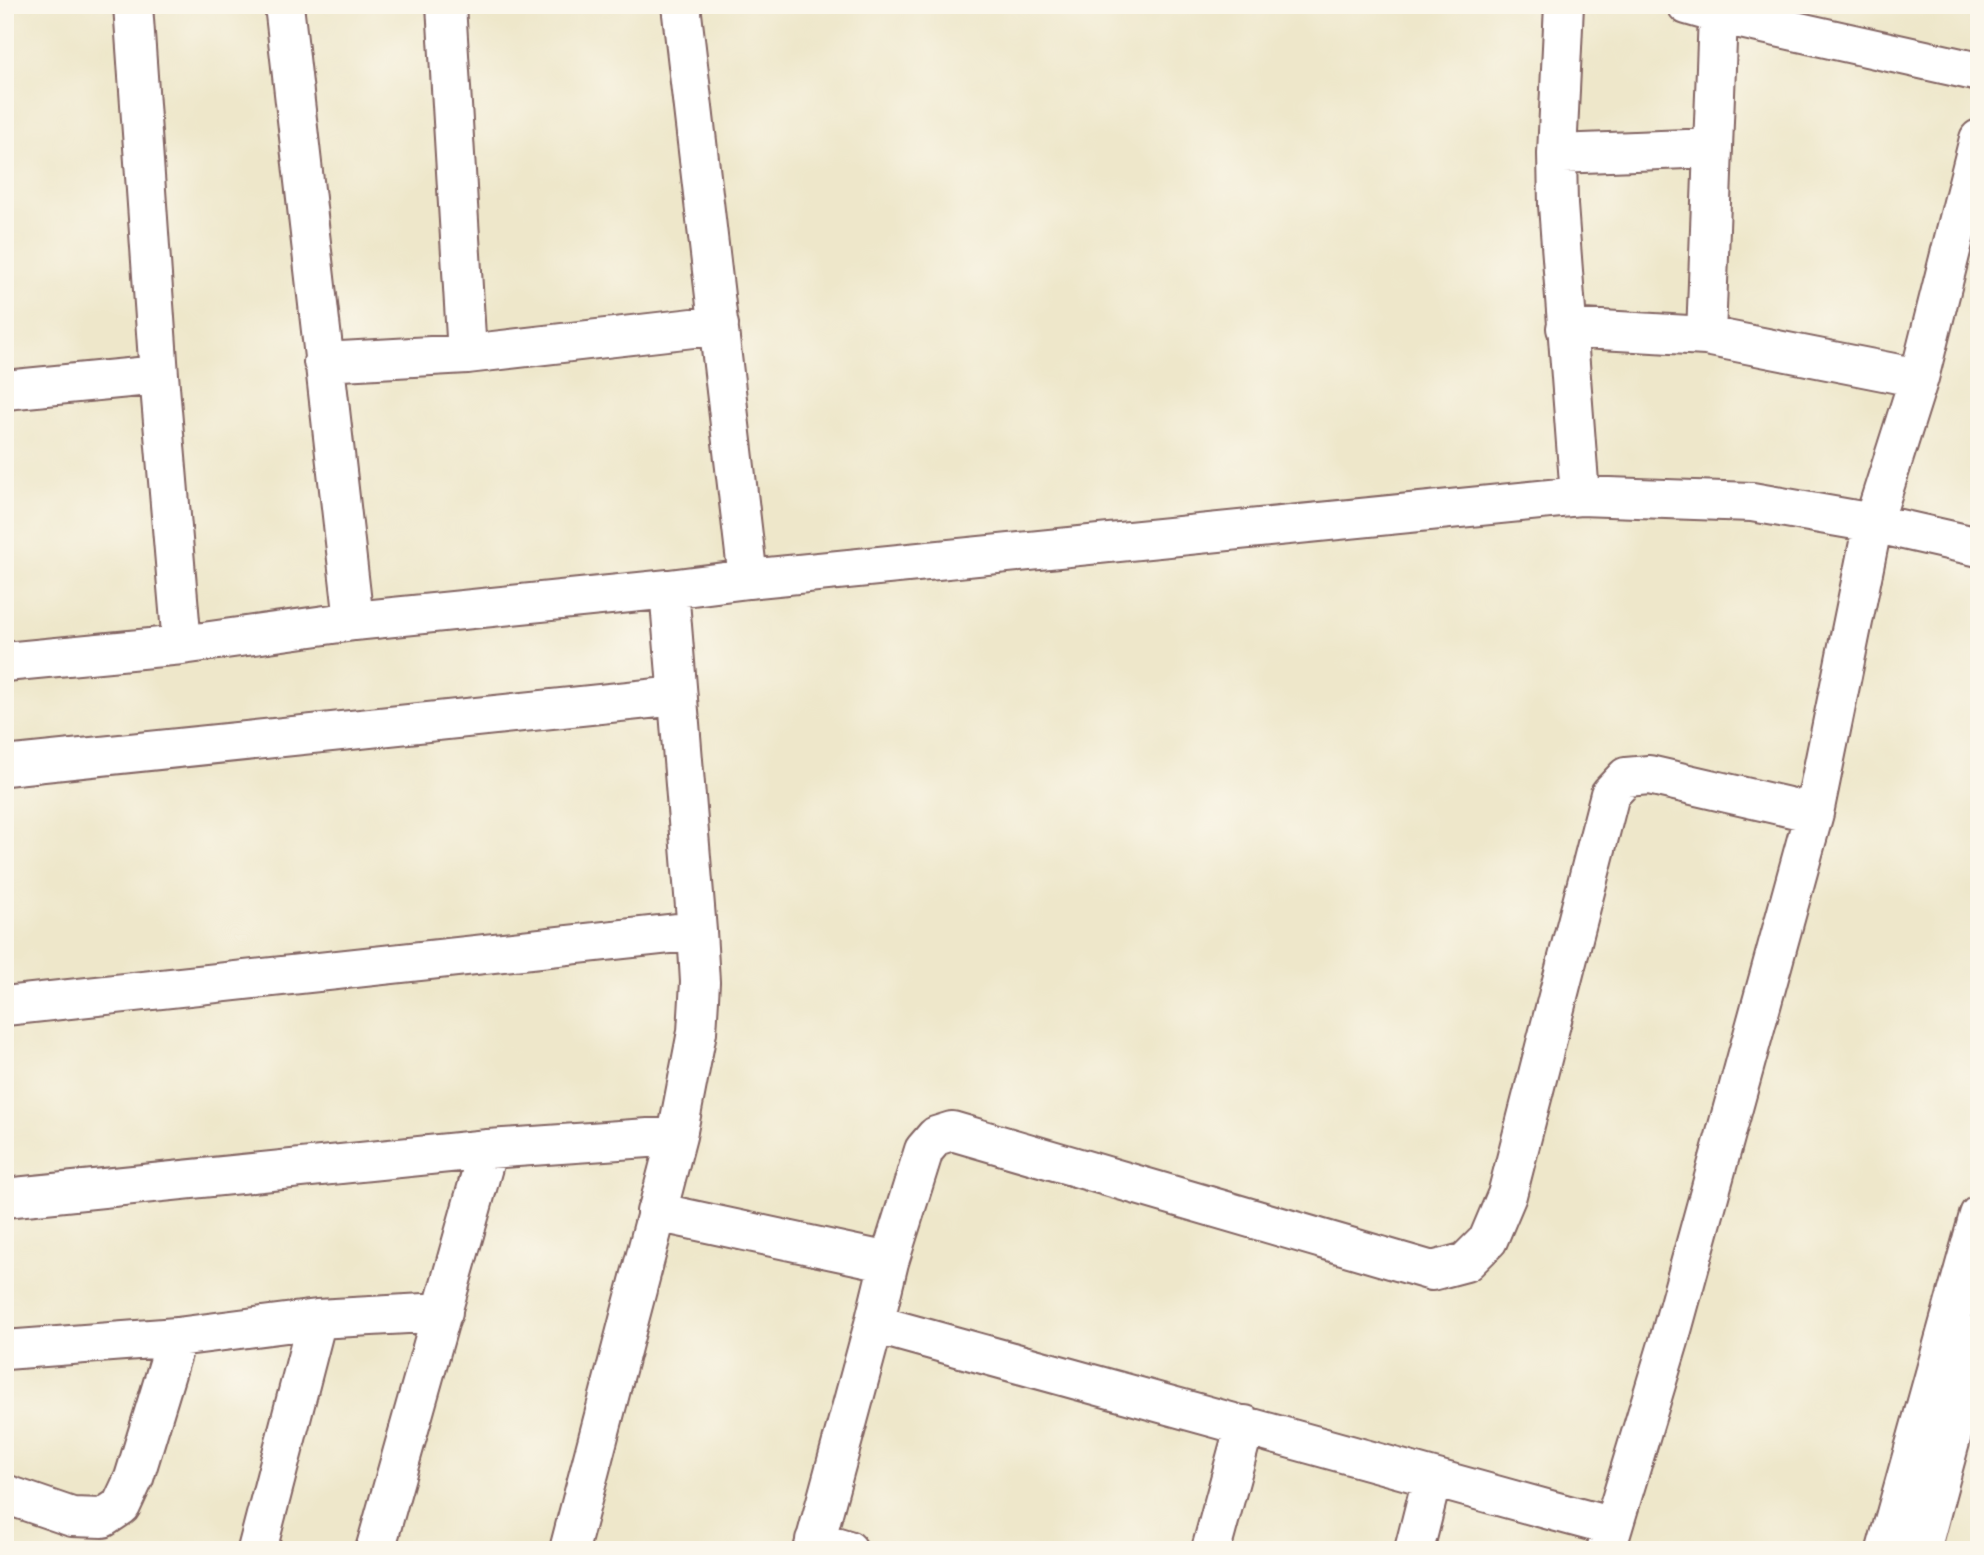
<svg xmlns="http://www.w3.org/2000/svg" width="1984" height="1555" font-family="'Shantell Sans',sans-serif">
	<rect width="100%" height="100%" fill="#fbf7ec"/>
	<filter id="ink" filterUnits="userSpaceOnUse"><feTurbulence type="fractalNoise" baseFrequency=".0143" numOctaves="2"/><feDisplacementMap in="SourceGraphic" scale="14" xChannelSelector="R" yChannelSelector="G"/><feConvolveMatrix kernelMatrix="1 2 1 2 8 2 1 2 1" color-interpolation-filters="sRGB"/></filter>
	<filter id="wash" filterUnits="userSpaceOnUse"><feTurbulence type="fractalNoise" baseFrequency=".00686" numOctaves="4" result="noise"/><feDisplacementMap in="SourceGraphic" scale="28" xChannelSelector="R" yChannelSelector="G"/><feGaussianBlur stdDeviation="1.57" result="paint"/><feColorMatrix in="noise" values="0 0 0 0 0 0 0 0 0 0 0 0 0 0 0 0 0 1.4 0 .05"/><feComposite in="paint" operator="in"/></filter>
	<g filter="url(#wash)">
		<rect width="100%" height="100%" fill="#eee7ca"/>
	</g>
	<g filter="url(#ink)">
		<g fill="none" stroke-linecap="round" stroke-linejoin="round">
			<g stroke="#836563" stroke-width="42">
				<path id="minor" d="M133 5 159 375 182 645
					M284 5 354 621
					M446 5 467 354
					M681 5 748 579
					M1564 5 1557 154 1558 205 1580 496
					M1687 5 1718 14 1979 72
					M1557 154 1713 148
					M1566 328 1706 336 1919 378
					M1706 336 1718 14
					M323 362 467 354 719 325
					M5 390 159 375
					M5 662 182 645 354 621 669 589 748 579 1580 496 1752 502 1873 523 1979 547
					M5 766 677 696
					M5 1006 697 931
					M5 1198 488 1149 677 1136
					M656 1212 889 1262
					M874 1324C1120 1391 1366 1461 1613 1527
					M5 1350 177 1337 317 1319 443 1312
					M5 1494 72 1517 103 1518 121 1506 134 1478 177 1337
					M815 1540 848 1550
					M257 1550 317 1319
					M375 1550 488 1149
					M569 1550 677 1136 697 1032 700 982 697 931 669 589
					M813 1550 874 1324 889 1262 924 1150 936 1136 952 1131 1432 1271 1466 1262 1488 1240 1507 1195 1610 794 1626 777 1649 775 1814 813
					M1211 1550 1245 1425
					M1414 1550 1432 1479
					M1606 1550 1669 1341 1814 813 1873 523 1919 378 1979 139
					M1886 1550 1979 1215
					M1921 1550 1979 1334"/>
			</g>
			<use href="#minor" stroke="#fff" stroke-width="38"/>
		</g>
	</g>
	<rect width="1984" height="1555" fill="none" stroke="#fbf7ec" stroke-width="28"/>
</svg>
